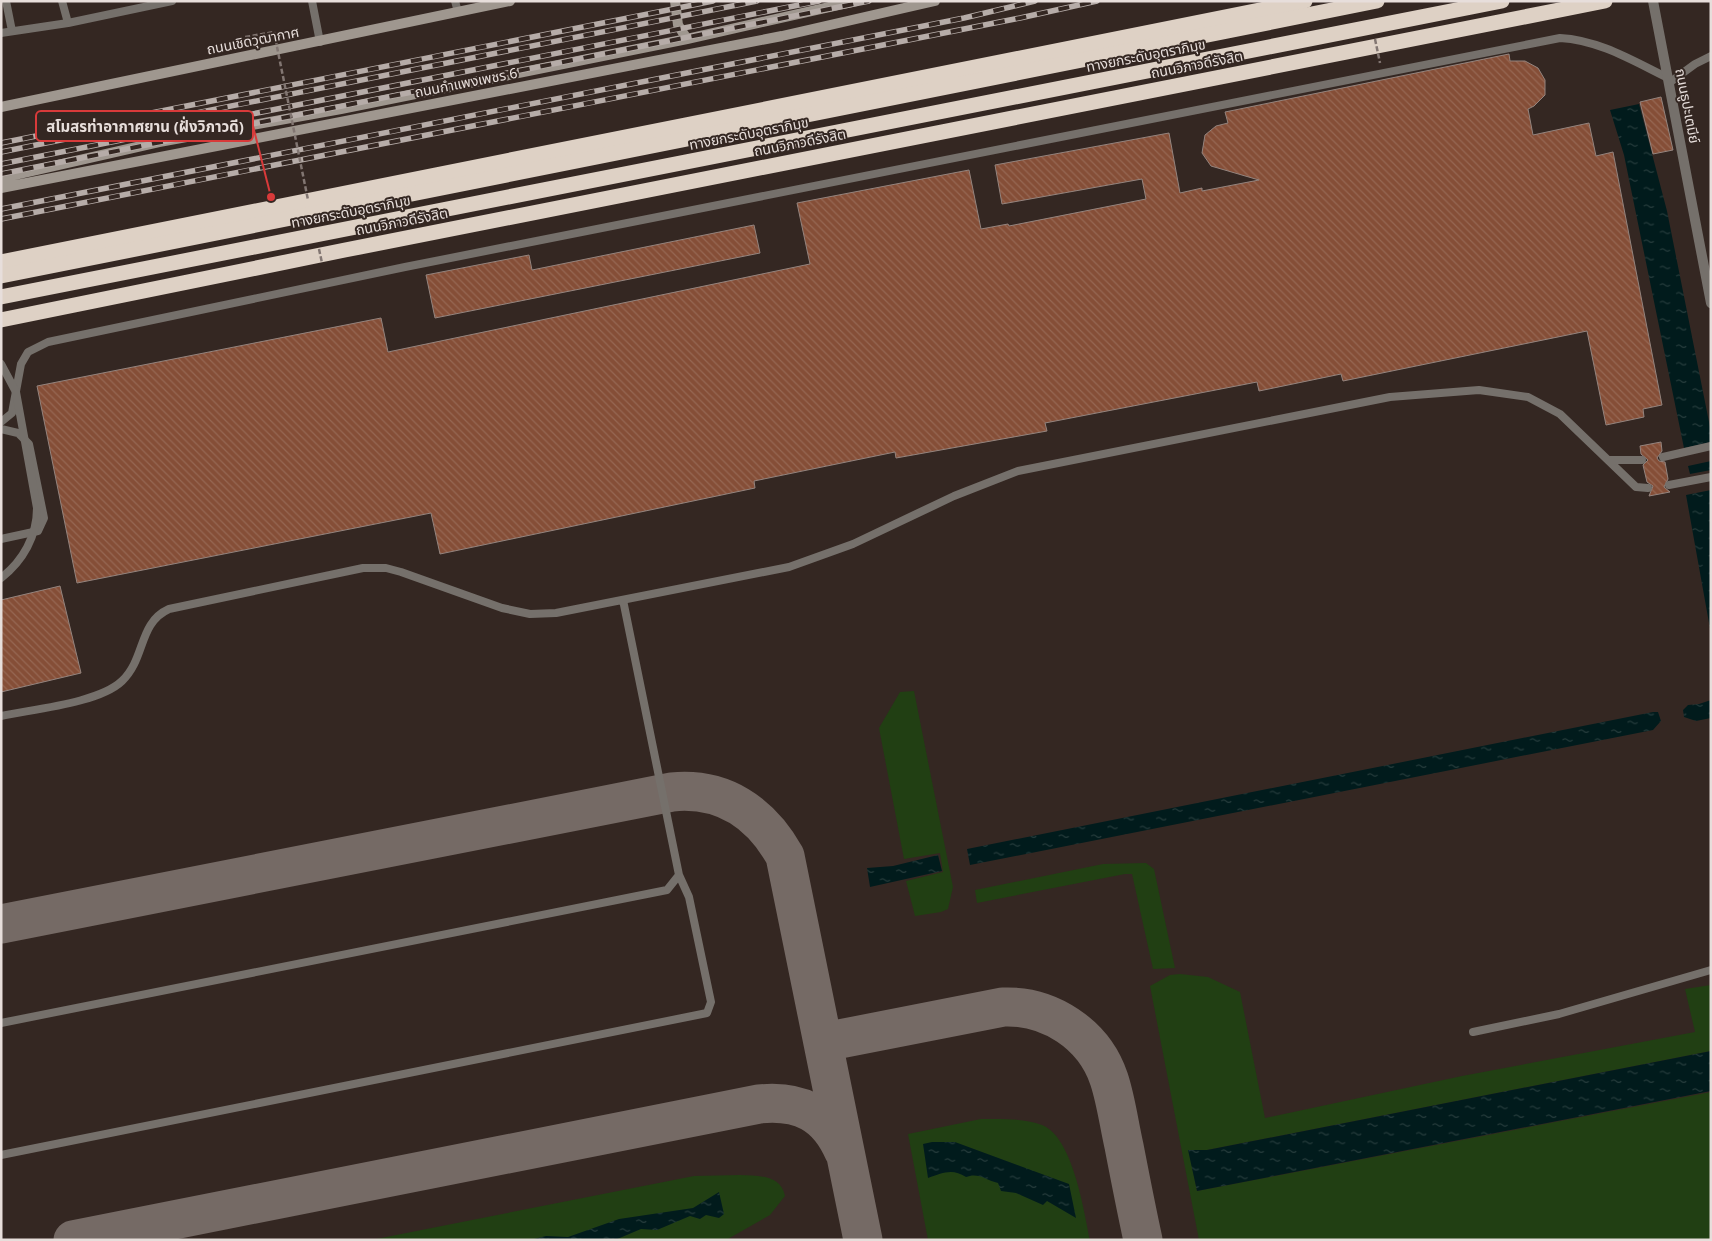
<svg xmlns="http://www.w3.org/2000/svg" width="1712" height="1241" font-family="Georgia,'Noto Sans Thai',serif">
	<defs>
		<pattern id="water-ripples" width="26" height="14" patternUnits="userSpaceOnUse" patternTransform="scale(1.25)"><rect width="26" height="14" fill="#011b1c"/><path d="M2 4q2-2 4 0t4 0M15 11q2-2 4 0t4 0" fill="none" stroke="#263c3c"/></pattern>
		<pattern id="building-back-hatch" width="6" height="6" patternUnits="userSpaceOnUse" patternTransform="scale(1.25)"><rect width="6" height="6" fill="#854e37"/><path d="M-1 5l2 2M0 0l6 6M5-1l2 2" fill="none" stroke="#966753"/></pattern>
	</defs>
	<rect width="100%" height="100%" fill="#342722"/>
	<path fill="#213f13" d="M914 691 953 887 948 909 941 912 915 916 906 881 943 872 940 853 904 859 879 728 900 692Z
		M1146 863 1154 869 1175 968 1153 969 1132 874H1125L977 903 975 890 1103 864Z
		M1180 974 1208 977 1240 992 1265 1118 1462 1076 1695 1032 1685 989 1711 985V1051L1207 1150H1189L1197 1191 1711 1092V1240H1199L1150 986 1170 975Z
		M981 1119C1001 1119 1023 1118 1042 1125 1073 1137 1084 1211 1090 1240H928L908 1134Z
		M740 1175C759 1176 781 1175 785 1196L770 1215 726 1240H371L694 1176Z"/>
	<path fill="url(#water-ripples)" d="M1639 104 1667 211 1711 432V442L1684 448 1624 155 1610 110Z
		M1711 461V470L1690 474 1688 466Z
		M1711 490V634L1686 495Z
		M1711 700V718L1696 721 1684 717 1683 710 1688 705 1699 704Z
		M1653 712H1658L1661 721 1653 730 970 865 967 849Z
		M938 855 942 871 870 887 867 868 893 866Z
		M1711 1051V1091L1197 1191 1188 1150H1207Z
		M932 1142H955L1069 1184 1076 1218 1047 1201 1043 1205 1016 1193 1001 1191 998 1183C986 1180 978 1172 966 1177 952 1168 943 1173 928 1178L923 1144Z
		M719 1192 724 1214 719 1218 706 1215 700 1219 690 1216 657 1230 641 1229 615 1240H530L546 1236 568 1237 619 1219 693 1208Z"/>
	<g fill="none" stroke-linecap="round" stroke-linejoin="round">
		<path stroke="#756a65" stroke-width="39" d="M1 924 672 792C723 787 761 813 785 856L863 1240
			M824 1042 1003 1007C1049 1005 1094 1034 1109 1079 1116 1100 1119 1124 1124 1146 1130 1177 1136 1208 1143 1240
			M73 1240 759 1104C800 1100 827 1113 844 1152"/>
	</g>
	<path fill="url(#building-back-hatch)" stroke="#94847e" d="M1509 54 1510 61H1525L1538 68 1545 80V95L1534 106 1528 109 1533 135 1589 123 1596 156 1613 152 1662 405 1643 409 1644 417 1606 425 1587 331 1343 381 1341 374 1259 391 1257 382 1045 423 1047 431 896 458 895 452 754 481 755 488 440 554 431 513 77 583 37 386 381 318 388 352 810 264 797 203 969 170 981 229 1008 224 1009 226 1146 199 1142 179 1002 204 995 165 1169 133 1180 193 1202 188V191L1259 180 1211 166 1202 153 1205 135 1216 126 1228 123 1225 112Z
		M1661 97 1673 150 1653 154 1640 102Z
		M754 225 760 253 435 318 426 275 529 255 532 270Z
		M1661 442 1662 451 1657 458 1659 461 1665 462 1668 479 1664 487 1670 492 1649 496 1653 486 1647 482 1643 465 1648 460 1641 454 1640 446Z
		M60 586 81 673 1 692V600Z"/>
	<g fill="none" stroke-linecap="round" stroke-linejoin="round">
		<path stroke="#827672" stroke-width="2.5" stroke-dasharray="5 2.5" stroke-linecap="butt" d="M247 44 245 37 274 32"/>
		<path stroke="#75706b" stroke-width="8" d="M6 1 12 31
			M62 1 68 23
			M312 1 320 42
			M455 1 458 12
			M1 33 68 23 172 1
			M1669 83 1695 64 1711 56
			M1 422 12 413 21 364 28 352 48 342 405 267 1560 38C1599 40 1633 61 1668 78
			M1 429 18 433 29 444 44 518 38 531 1 539
			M1663 457 1711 446
			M1610 460H1642
			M1669 485 1711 477
			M1 716C34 709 99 703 122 681 146 658 138 623 169 609L363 568H386L401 572 502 608 530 614 556 613 789 567 853 544 954 496 1018 471 1390 397 1479 390 1528 397 1560 414 1636 487 1648 488
			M1 1023 667 890 679 875
			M1473 1032 1559 1014 1711 970
			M1 1155 707 1013 711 1002 689 897 679 875 623 600"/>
		<path stroke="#75706b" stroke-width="10" d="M1653 1 1711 303"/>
		<path stroke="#9f978f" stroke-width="10" d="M675 1 678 25 687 39
			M1 107 510 1
			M1 178 159 142 341 109 687 39 856 1
			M1 188 782 36 935 1"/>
		<path stroke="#ded1c5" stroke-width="15" d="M1 262 1305 1
			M1 320 345 250 1605 1"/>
		<g stroke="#b6aca8" stroke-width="5.5">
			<path id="rail" d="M1 143 713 1
				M1 152 757 1
				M1 164 819 1
				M1 174 869 1
				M1 209 964 18 1035 1
				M1 219 1020 18 1097 1"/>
		</g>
		<use href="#rail" stroke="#342722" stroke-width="4" stroke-dasharray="11" stroke-linecap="butt"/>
		<path stroke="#827672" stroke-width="2.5" stroke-dasharray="5 2.5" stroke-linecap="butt" d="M274 32 308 200
			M1375 39 1380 63
			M319 249 322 263"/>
		<path stroke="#75706b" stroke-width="8" d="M1 364 16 392 37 508C37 536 23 561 1 578"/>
		<path stroke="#ded1c5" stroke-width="15" d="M1 276 1377 1
			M1 297 1502 1"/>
	</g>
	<g text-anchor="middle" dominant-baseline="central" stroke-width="4" stroke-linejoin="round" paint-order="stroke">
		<g font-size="14" fill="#e7dedb" stroke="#342722">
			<text transform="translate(253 41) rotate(-11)">ถนนเชิดวุฒากาศ</text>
			<text transform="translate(1146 56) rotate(-11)">ทางยกระดับอุตราภิมุข</text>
			<text transform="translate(1197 65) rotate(-11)">ถนนวิภาวดีรังสิต</text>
			<text transform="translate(466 83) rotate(-11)">ถนนกำแพงเพชร 6</text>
			<text transform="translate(1687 106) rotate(79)">ถนนธูปะเตมีย์</text>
			<text transform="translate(749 134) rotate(-11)">ทางยกระดับอุตราภิมุข</text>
			<text transform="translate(800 143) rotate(-11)">ถนนวิภาวดีรังสิต</text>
			<text transform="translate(351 212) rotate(-11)">ทางยกระดับอุตราภิมุข</text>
			<text transform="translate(402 222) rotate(-11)">ถนนวิภาวดีรังสิต</text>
		</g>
	</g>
	<path fill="none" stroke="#d83a3a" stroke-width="2" d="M271 197L253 126"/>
	<circle fill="#d83a3a" stroke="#342722" stroke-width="2" cx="271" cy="197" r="5"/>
	<rect fill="#342722" stroke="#d83a3a" stroke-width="2" x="36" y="111" width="217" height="30" rx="5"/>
	<g font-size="15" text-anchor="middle" font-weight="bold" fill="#e7dedb">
		<text x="145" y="132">สโมสรท่าอากาศยาน (ฝั่งวิภาวดี)</text>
	</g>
	<rect width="1712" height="1241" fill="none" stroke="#e7dedb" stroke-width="5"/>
</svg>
